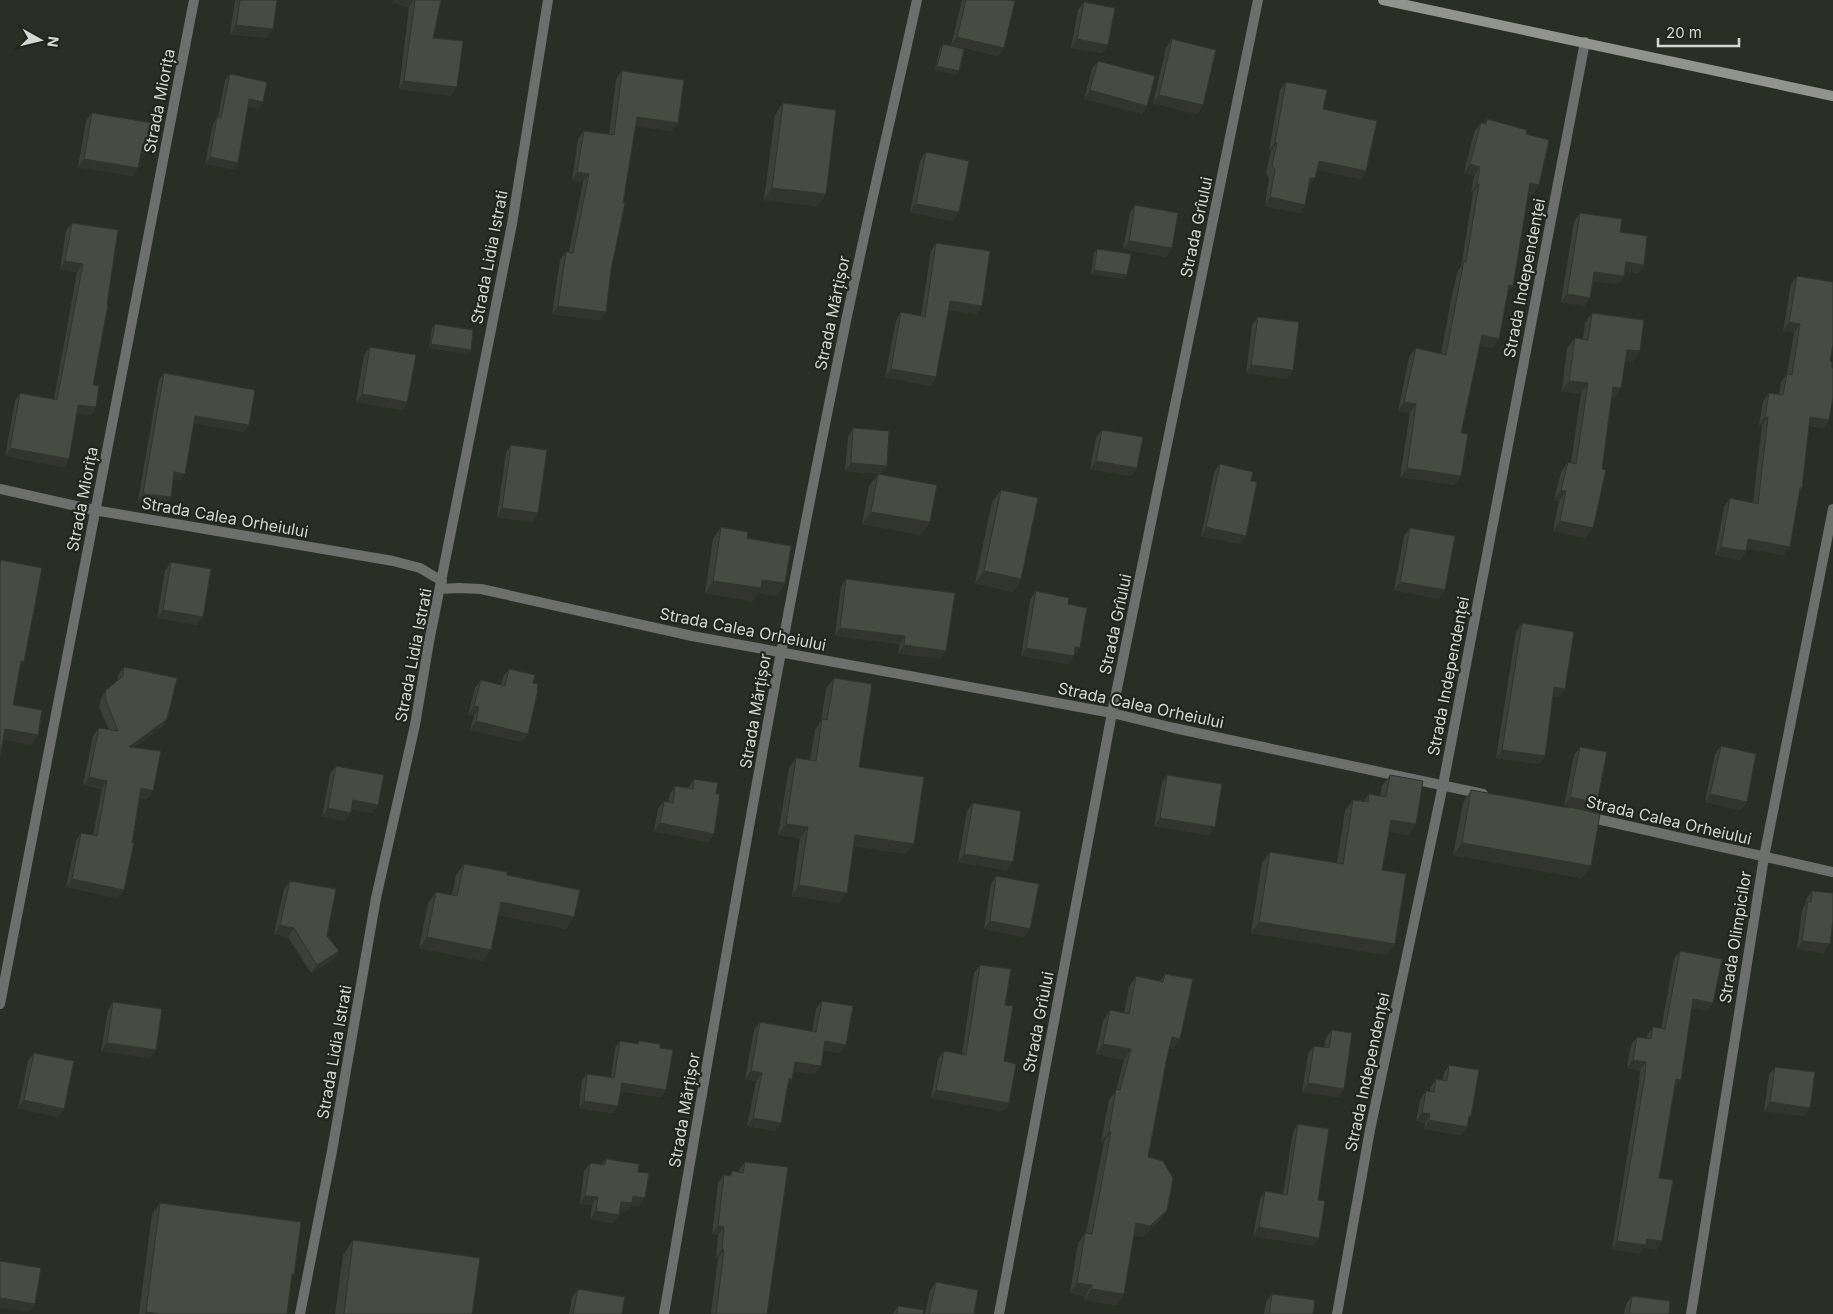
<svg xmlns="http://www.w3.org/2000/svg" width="1833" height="1314" font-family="Inter,sans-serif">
	<rect width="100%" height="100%" fill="#2a2f26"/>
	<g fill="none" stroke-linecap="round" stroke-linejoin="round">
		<path stroke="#6c6f6a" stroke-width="10" d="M0 489 94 510 393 561 420 568 442 581
			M440 589 459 588 481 589 692 636 1112 713 1174 728 1483 794
			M1588 817 1833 872
			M0 1004 194 0
			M300 1314 332 1151 376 898 415 725 429 642 512 224 548 0
			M664 1314C719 994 774 673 839 355 863 236 891 118 917 0
			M999 1314 1112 713 1258 0
			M1337 1314 1370 1130 1443 785 1585 42
			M1691 1314 1764 857 1833 509"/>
		<path stroke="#90948c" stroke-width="10" d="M1383 0 1833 96"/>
	</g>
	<path fill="#3c4138" d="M235 0H277L267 38 230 34Z
		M394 0H441L433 38 451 96 399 89 409 7 393 3Z
		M962 0H1009L1004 48 998 56 951 45Z
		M1084 2 1108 45 1102 53 1071 48 1078 10Z
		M1172 39 1203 105 1197 114 1153 103 1166 48Z
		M943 44 959 71 956 75 935 70 940 48Z
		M1098 61 1147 106 1142 114 1084 99 1092 69Z
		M622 71 672 131 636 126 611 270 606 312 600 320 552 314 560 260 566 252H569L583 182 572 180 578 139 584 131 609 135 616 79Z
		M230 74 263 102 259 109 248 106 234 169 205 164 213 124 218 117 225 80Z
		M1286 82 1323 109 1361 179 1317 170 1310 186H1309L1300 213 1265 206 1269 178 1266 173 1271 151 1269 150 1280 90Z
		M783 103 826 194 817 206 764 200 775 115Z
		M92 113 149 145 144 153H141L133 176 78 167 86 121Z
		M1487 119 1526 134 1539 185 1533 194 1528 193 1507 294 1499 339 1492 348 1479 345 1461 433 1455 485 1400 477 1410 413 1398 411 1409 357 1416 348 1441 354 1452 295 1458 270 1461 267 1473 193H1471L1474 176 1464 173 1474 132 1481 123 1484 124Z
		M926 152 959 212 953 221 910 212 920 161Z
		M1135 205 1172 248 1166 257 1123 249 1130 213Z
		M1580 213 1620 232 1644 265 1638 273 1625 271 1624 276 1618 284 1593 281 1590 298 1584 306 1561 302 1574 222Z
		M72 223 118 230 93 385 96 407 91 415 77 413 69 459 64 467 5 456 15 401 20 393 54 399 77 272 60 269 66 231Z
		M936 243 982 306 976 314 949 310 931 386 885 377 896 321 901 312 921 316 931 251Z
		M1097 249 1127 275 1124 279 1091 274 1094 253Z
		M1797 276 1832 368 1829 420 1824 428 1809 426 1802 488 1800 491 1784 555 1746 548V551L1740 560 1715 555 1724 507 1730 498 1753 503 1762 426 1759 425 1763 401 1769 393 1779 395 1781 382 1787 374 1794 333 1783 331 1791 284Z
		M1592 313 1640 351 1632 362 1625 361 1621 388 1614 398H1612L1586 538 1553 531 1559 501 1554 500 1561 472 1568 462 1571 463 1581 394 1562 391 1567 348 1575 338 1583 339 1585 323Z
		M1258 317 1293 370 1287 379 1246 373 1252 325Z
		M435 324 468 354 429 348 432 328Z
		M370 347 407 402 402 410 356 402 364 355Z
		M164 373 244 432 194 423 180 480 173 479 171 497 166 504 138 501 159 380Z
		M853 428 881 474 845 471 848 437Z
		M1102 430 1137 468 1131 476 1090 469 1096 438Z
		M511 445 538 513 532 522 497 517 506 453Z
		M1220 464 1251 481 1246 536 1240 544 1201 536 1214 473Z
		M878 474 921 535 862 524 869 486Z
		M1001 490 1021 579 1013 592 975 583 992 502Z
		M721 527 747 538 785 583 777 596 758 593 753 601 705 593 713 539Z
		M1410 528 1439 599 1394 590 1404 536Z
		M171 562 197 625 157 618 165 571Z
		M846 579 940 659 898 653 900 644 835 636 841 587Z
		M1036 591 1074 656H1073L1068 664 1021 656 1030 600Z
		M1522 623 1565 689 1559 697 1553 696 1545 756 1539 764 1496 758 1516 632Z
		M124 667 167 719 162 727 134 747 147 799 140 798 124 890 118 898 66 887 76 841 81 833 93 835 102 789 83 785 93 736 99 728 109 730 99 707 101 699 106 690 117 681 118 675Z
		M509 669 533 683 528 734 522 742 470 730 474 716 468 715 475 688 481 680 501 685 503 677Z
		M834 678 859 767 906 854 854 846 847 893 839 903 792 896 800 838 778 835 789 768 796 758 810 760 815 730 821 721 826 689Z
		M1721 746 1747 802 1741 810 1705 802 1715 754Z
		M1580 747 1597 803 1591 812 1564 806 1574 755Z
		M336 766 378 805 372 813 351 809 345 821 322 816 330 774Z
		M1167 775 1209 835 1154 826 1162 783Z
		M1390 775 1416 824 1408 835 1389 832 1382 870 1387 955 1251 933 1262 863 1270 852 1337 863 1345 811 1353 800 1364 801 1369 794 1380 796 1382 786Z
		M694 779 716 794 714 834 708 842 654 831 658 809 664 801 668 802 670 794 675 786 688 788Z
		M1471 790 1569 808 1570 807 1591 866 1582 878 1453 855 1463 803Z
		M973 803 1013 862 1007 870 958 862 967 811Z
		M464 864 507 875 566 929 498 915 483 961 419 948 428 903 436 892 452 895 456 875Z
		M996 876 1025 937 984 929 991 884Z
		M290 881 327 936 334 959 311 973 288 937 274 934 284 889Z
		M1812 891 1824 953 1797 949 1802 910 1806 903V899Z
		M1680 951 1713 1003 1707 1011 1691 1008 1681 1080 1674 1088 1659 1178 1657 1250 1644 1247 1640 1254 1612 1249 1639 1083 1640 1070 1627 1068 1631 1045 1637 1037 1647 1038V1036L1653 1027 1661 1029 1674 959Z
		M980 965 1005 1005 1004 1061 1009 1103 1003 1111 931 1098 938 1059 944 1051 962 1054 974 973Z
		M1165 974 1180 1039 1173 1049 1169 1048 1167 1057 1148 1157 1167 1210 1159 1221 1143 1237 1134 1235 1124 1294 1116 1305 1084 1300 1085 1296 1070 1293 1078 1243 1085 1233H1086L1104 1142H1101L1109 1100 1116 1091 1124 1060 1096 1054 1103 1021 1110 1010 1124 1013 1129 987 1136 976 1160 981Z
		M822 1001 846 1045 840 1053 823 1050 815 1074 794 1071 792 1079 788 1085 781 1123 775 1131 747 1126 756 1081 745 1079 754 1030 760 1022 812 1032 816 1009Z
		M113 1002 156 1050 150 1058 101 1051 108 1010Z
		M1332 1030 1338 1097 1302 1092 1308 1054 1314 1046 1324 1048 1326 1038Z
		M620 1041 637 1044 639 1041 660 1048 666 1090 661 1097 620 1091 613 1113 579 1108 582 1081 587 1074 611 1077 615 1048Z
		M34 1053 58 1117 18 1108 28 1061Z
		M1449 1065 1468 1121 1467 1127 1461 1135 1424 1129 1425 1123 1416 1121 1420 1100 1426 1091 1430 1092V1088L1436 1079 1442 1081 1444 1073Z
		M1775 1067 1810 1108 1805 1116 1764 1111 1769 1075Z
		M1298 1124 1313 1246 1253 1236 1260 1199 1265 1191 1283 1194 1293 1132Z
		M606 1159 638 1172 645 1198 639 1206 631 1205 626 1212 620 1211 619 1215 613 1223 590 1219 592 1205 580 1204 584 1171 590 1163 602 1164Z
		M745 1162 767 1314H711L718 1258H716L718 1235 712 1234 718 1183 724 1175 729 1176 732 1171 739 1172V1170Z
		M160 1203 292 1278 287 1314H139L152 1214Z
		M353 1240 472 1314H335L343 1255Z
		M936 1282 974 1314H925L930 1291Z
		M578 1289 622 1314H569L572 1297Z
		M1272 1294 1313 1314H1264L1266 1302Z
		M1632 1296 1669 1314H1624L1626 1304Z
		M898 1306 923 1314H893Z"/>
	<path fill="#31352e" d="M396 0H414L409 7 393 3Z
		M236 25 273 29 267 38 230 34Z
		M957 37 1004 48 998 56 951 45Z
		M1077 39 1108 45 1102 53 1071 48Z
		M937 66 959 71 956 75 935 70Z
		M404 81 457 87 451 96 399 89Z
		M1090 90 1147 106 1142 114 1084 99Z
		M1159 95 1203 105 1197 114 1153 103Z
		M249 99 263 102 259 109 245 106Z
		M637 117 678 123 672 131 631 126Z
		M1275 142 1277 143 1271 151 1269 150Z
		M143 144 149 145 144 153 137 152Z
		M210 157 238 163 234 169 205 164Z
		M84 159 138 168 133 176 78 167Z
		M1319 161 1366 171 1361 179 1313 169Z
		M1470 164 1480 167 1474 176 1464 173Z
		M577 172 589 174 583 182 572 180Z
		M1310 178H1315L1310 186H1304Z
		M1530 183 1539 185 1533 194 1524 192Z
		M1477 184H1479L1473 193H1471Z
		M772 188 826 194 817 206 764 200Z
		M1270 197 1305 205 1300 213 1265 206Z
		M916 204 959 212 953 221 910 212Z
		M1129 241 1172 248 1166 257 1123 249Z
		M65 261 83 264 77 272 60 269Z
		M1626 262 1644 265 1638 273 1620 270Z
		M1094 270 1127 275 1124 279 1091 274Z
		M1594 272 1624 276 1618 284 1588 280Z
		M1509 285 1513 286 1506 295Z
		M1567 294 1590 298 1584 306 1561 302Z
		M950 301 982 306 976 314 944 309Z
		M558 306 606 312 600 320 552 314Z
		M1789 322 1800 324 1794 333 1783 331Z
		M1482 335 1499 339 1492 348 1475 344Z
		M431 344 471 350 468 354 429 348Z
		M1627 350 1640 351 1632 362 1619 360Z
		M1251 365 1293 370 1287 379 1246 373Z
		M891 369 936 377 931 386 885 377Z
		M1569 381 1588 383 1581 394 1562 391Z
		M1613 387 1621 388 1614 398 1606 397Z
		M362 394 407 402 402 410 356 402Z
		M1404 402 1416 404 1410 413 1398 411Z
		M78 405 96 407 91 415 73 412Z
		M195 416 249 425 244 432 191 423Z
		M1765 417H1768L1762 426 1759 425Z
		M1810 417 1829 420 1824 428 1804 425Z
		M10 448 69 459 64 467 5 456Z
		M1096 461 1137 468 1131 476 1090 469Z
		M851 463 887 466 881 474 845 471Z
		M1407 468 1461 476 1455 485 1400 477Z
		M174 472 185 474 180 480 170 479Z
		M1561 490 1566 491 1559 501 1554 500Z
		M143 494 171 497 166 504 138 501Z
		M502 508 538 513 532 522 497 517Z
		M871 512 930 522 921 535 862 524Z
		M1560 521 1593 528 1586 538 1553 531Z
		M1206 527 1246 536 1240 544 1201 536Z
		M1748 539 1790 547 1784 555 1743 548Z
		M1721 547 1746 551 1740 560 1715 555Z
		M984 571 1021 579 1013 592 975 583Z
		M762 580 785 583 777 596 758 593 753 601 705 593 713 581Z
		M1400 582 1445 590 1439 599 1394 590Z
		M163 610 203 617 197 625 157 618Z
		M840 628 905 636 900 644 835 636Z
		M904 645 946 651 940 659 898 653Z
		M1075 647 1080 648 1068 664 1021 656 1026 648Z
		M21 661 24 662 18 672Z
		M1554 687 1565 689 1559 697 1548 696Z
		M474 706 479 707 474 716 468 715Z
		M167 719 162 727 124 755 129 747Z
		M476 721 528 734 522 742 470 730Z
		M5 729 38 735 31 745 0 739Z
		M1502 750 1545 756 1539 764 1496 758Z
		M89 777 107 781 102 789 83 785Z
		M141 788 153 791 147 799 135 797Z
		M1710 794 1747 802 1741 810 1705 802Z
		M1570 797 1597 803 1591 812 1564 806Z
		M353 800 378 805 372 813 348 808Z
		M328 808 351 813 345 821 322 816Z
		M1160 818 1215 827 1209 835 1154 826Z
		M1391 820 1416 824 1408 835 1383 831Z
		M660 823 714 834 708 842 654 831Z
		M786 824 808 827 800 838 778 835Z
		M855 835 914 844 906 854 848 845Z
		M1462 843 1591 866 1582 878 1453 855Z
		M964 854 1013 862 1007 870 958 862Z
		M72 879 124 890 118 898 66 887Z
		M799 885 847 893 839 903 792 896Z
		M501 902 574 917 566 929 493 914Z
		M990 921 1030 929 1025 937 984 929Z
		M1259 922 1395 944 1387 955 1251 933Z
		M280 925 294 928 288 937 274 934Z
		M427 937 491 950 483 961 419 948Z
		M1802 941 1830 944 1824 953 1797 949Z
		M339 951 334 959 311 973 317 965Z
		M1693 999 1713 1003 1707 1011 1687 1007Z
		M1172 1037 1180 1039 1173 1049 1165 1048Z
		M825 1041 846 1045 840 1053 819 1050Z
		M107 1043 156 1050 150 1058 101 1051Z
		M1103 1044 1131 1049 1124 1060 1096 1054Z
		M1633 1060 1646 1062 1640 1070 1627 1068Z
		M795 1062 821 1066 815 1074 790 1070Z
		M751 1071 762 1073 756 1081 745 1079Z
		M789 1078 792 1079 787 1087Z
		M1676 1079 1681 1080 1675 1088 1670 1087Z
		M622 1083 666 1090 661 1097 617 1090Z
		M1308 1083 1344 1089 1338 1097 1302 1092Z
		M936 1090 1009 1103 1003 1111 931 1098Z
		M24 1100 64 1109 58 1117 18 1108Z
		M584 1101 618 1106 613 1113 579 1108Z
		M1770 1102 1810 1108 1805 1116 1764 1111Z
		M1422 1113 1430 1114 1425 1123 1416 1121Z
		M753 1118 781 1123 775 1131 747 1126Z
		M1429 1120 1467 1127 1461 1135 1424 1129Z
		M1109 1131 1111 1132 1104 1142H1101Z
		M585 1196 598 1197 592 1205 580 1204Z
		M633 1196 645 1198 639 1206 631 1205 626 1212 615 1210 621 1202Z
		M1167 1210 1159 1221 1143 1237 1128 1234 1136 1223Z
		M596 1211 619 1215 613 1223 590 1219Z
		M718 1226 724 1227 718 1235 712 1234Z
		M1259 1227 1319 1238 1313 1246 1253 1236Z
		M1647 1239 1662 1241 1657 1250 1644 1247 1640 1254 1612 1249 1617 1241Z
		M722 1249 724 1250 718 1258H716Z
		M1077 1283 1092 1285 1085 1296 1070 1293Z
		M1092 1289 1124 1294 1116 1305 1084 1300Z
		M0 1298 35 1304 29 1312 0 1308Z
		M146 1312 160 1314H145Z"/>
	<path fill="#464c41" stroke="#31352e" d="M240 0H277L273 29 236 25Z
		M415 0H441L433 38 463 41 457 87 404 81Z
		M966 0H1009L1015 1 1004 48 957 37Z
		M1084 2 1115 8 1108 45 1077 39Z
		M1172 39 1216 50 1203 105 1159 95Z
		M943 44 964 49 959 71 937 66Z
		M1098 61 1155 76 1147 106 1090 90Z
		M622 71 684 80 678 123 637 117 623 203H625L611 270 606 312 558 306 566 252 573 253 589 174 577 172 584 131 614 135Z
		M230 74 267 82 263 102 249 99 238 163 210 157 217 117 221 118Z
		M1286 82 1327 90 1323 109 1377 121 1366 171 1319 161 1315 178H1310L1305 205 1270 197 1275 170 1272 165 1277 143 1275 142Z
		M783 103 836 110 826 194 772 188Z
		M92 113 153 123 149 145 143 144 138 168 84 159Z
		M1487 119 1527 130 1526 134 1549 140 1539 185 1530 183 1513 286 1509 285 1499 339 1482 335 1461 433 1468 434 1461 476 1407 468 1416 404 1404 402 1416 348 1446 355 1459 286 1464 261 1466 262 1479 184H1477L1480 167 1470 164 1481 123 1486 124Z
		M926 152 969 161 959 212 916 204Z
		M1135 205 1178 213 1172 248 1129 241Z
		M1580 213 1622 219 1620 232 1647 236 1644 265 1626 262 1624 276 1594 272 1590 298 1567 294Z
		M72 223 118 230 107 305H108L93 385 99 386 96 407 78 405 69 459 10 448 20 393 57 400 83 264 65 261Z
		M936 243 990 251 982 306 950 301 936 377 891 369 901 312 925 317Z
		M1097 249 1131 254 1127 275 1094 270Z
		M1797 276 1833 282V344L1830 361 1832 362V368H1833V397L1829 420 1810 417 1802 488H1800L1790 547 1748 539 1746 551 1721 547 1730 498 1758 504 1768 417H1765L1769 393 1783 395 1787 374 1792 375 1800 324 1789 322Z
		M1592 313 1644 320 1640 351 1627 350 1621 388 1613 387 1602 469 1606 470 1593 528 1560 521 1566 491 1561 490 1568 462 1576 464 1588 383 1569 381 1575 338 1588 340Z
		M1258 317 1299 322 1293 370 1251 365Z
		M435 324 473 330 471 350 431 344Z
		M370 347 416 355 407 402 362 394Z
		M164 373 255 390 249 425 195 416 185 474 174 472 171 497 143 494Z
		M853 428 889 431 887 466 851 463Z
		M1102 430 1143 437 1137 468 1096 461Z
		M511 445 547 450 538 513 502 508Z
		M1220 464 1253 472 1251 481 1257 482 1246 536 1206 527Z
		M878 474 937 485 930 522 871 512Z
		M1001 490 1038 498 1021 579 984 571Z
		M721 527 748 532 747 538 791 546 785 583 762 580 761 588 713 581Z
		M1410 528 1455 536 1445 590 1400 582Z
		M1 560 42 568 24 662 21 661 13 705 42 710 38 735 5 729 0 757V564Z
		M171 562 211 569 203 617 163 610Z
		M846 579 955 593 946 651 904 645 905 636 840 628Z
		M1036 591 1069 598 1068 604 1087 608 1080 648 1075 647 1074 656 1026 648Z
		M1522 623 1574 632 1565 689 1554 687 1545 756 1502 750Z
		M124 667 177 678 167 719 129 747 161 751 153 791 141 788 132 843H134L124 890 72 879 81 833 97 836 107 781 89 777 99 728 118 731 105 698 106 690 123 676Z
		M509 669 535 675 533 683 538 684 537 690H538L528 734 476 721 479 707 474 706 481 680 505 686Z
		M834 678 872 684 859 767 924 777 914 844 855 835 847 893 799 885 808 827 786 824 796 758 816 761 822 719 827 720Z
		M1721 746 1756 754 1747 802 1710 794Z
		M1580 747 1607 752 1597 803 1570 797Z
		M336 766 384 775 378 805 353 800 351 813 328 808Z
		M1167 775 1222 784 1215 827 1160 818Z
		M1390 775 1423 781 1416 824 1391 820 1382 870 1406 874 1395 944 1259 922 1270 852 1343 864 1353 800 1368 802 1369 794 1386 797Z
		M694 779 718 783 716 794H720L714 834 660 823 664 801 673 803 675 786 693 789Z
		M1471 790 1569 808 1570 807 1600 814 1591 866 1462 843Z
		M973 803 1021 811 1013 862 964 854Z
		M464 864 507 872V875L580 890 574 917 501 902 491 950 427 937 436 892 457 896Z
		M996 876 1039 884 1030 929 990 921Z
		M290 881 336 889 327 936 339 951 317 965 294 928 280 925Z
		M1812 891 1833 893V921L1830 944 1802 941 1808 901 1811 902Z
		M1680 951 1722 959 1713 1003 1693 999 1681 1080 1676 1079 1659 1178 1673 1180 1662 1241 1647 1239 1646 1245 1617 1241 1645 1075 1646 1062 1633 1060 1637 1037 1651 1039 1653 1027 1665 1029Z
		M980 965 1011 969 1005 1005 1013 1006 1004 1061 1016 1064 1009 1103 936 1090 944 1051 966 1055Z
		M1165 974 1193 979 1180 1039 1172 1037 1167 1057 1148 1157 1163 1161 1173 1178 1167 1210 1150 1226 1136 1223 1124 1294 1092 1289V1285L1077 1283 1085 1233 1092 1234 1111 1132 1109 1131 1116 1089 1120 1090 1131 1049 1103 1044 1110 1010 1129 1014 1136 976 1163 982Z
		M822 1001 853 1006 846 1045 825 1041 821 1066 795 1062 792 1079 789 1078 781 1123 753 1118 762 1073 751 1071 760 1022 816 1032Z
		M113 1002 162 1009 156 1050 107 1043Z
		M1332 1030 1352 1033 1344 1089 1308 1083 1314 1046 1329 1048Z
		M620 1041 638 1044 639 1041 660 1044V1048L673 1050 666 1090 622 1083 618 1106 584 1101 587 1074 614 1078Z
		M34 1053 74 1061 64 1109 24 1100Z
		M1449 1065 1479 1070 1471 1116H1469L1467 1127 1429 1120 1430 1114 1422 1113 1426 1091 1434 1092 1436 1079 1447 1081Z
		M1775 1067 1815 1072 1810 1108 1770 1102Z
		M1298 1124 1329 1129 1318 1200 1325 1201 1319 1238 1259 1227 1265 1191 1287 1195Z
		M606 1159 639 1164 638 1172 649 1173 645 1198 633 1196 632 1203 621 1202 619 1215 596 1211 598 1197 585 1196 590 1163 605 1165Z
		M745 1162 788 1167 767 1314H716L724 1250 722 1249 724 1227 718 1226 724 1175 731 1176 732 1171 743 1173Z
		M160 1203 301 1222 294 1275 292 1274 287 1314H160L146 1312Z
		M353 1240 480 1258 472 1314H344Z
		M0 1261 41 1268 35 1304 0 1298Z
		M936 1282 978 1290 974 1314H929Z
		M578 1289 625 1297 622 1314H573Z
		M1272 1294 1315 1300 1313 1314H1269Z
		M1632 1296 1670 1301 1669 1314H1629Z
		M898 1306 924 1310 923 1314H897Z"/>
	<g text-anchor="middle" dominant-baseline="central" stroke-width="4.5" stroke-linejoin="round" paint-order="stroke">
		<g font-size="16" fill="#d5d8d2" stroke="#21261c">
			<text transform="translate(159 101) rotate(-79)">Strada Miorița</text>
			<text transform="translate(1196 227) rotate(-78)">Strada Grîului</text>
			<text transform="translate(489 257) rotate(-79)">Strada Lidia Istrati</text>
			<text transform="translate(1524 278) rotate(-79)">Strada Independenței</text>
			<text transform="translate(832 313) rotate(-78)">Strada Mărțișor</text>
			<text transform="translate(82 499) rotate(-79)">Strada Miorița</text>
			<text transform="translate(225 517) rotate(10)">Strada Calea Orheiului</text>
			<text transform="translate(1115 624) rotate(-78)">Strada Grîului</text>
			<text transform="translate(743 629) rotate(11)">Strada Calea Orheiului</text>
			<text transform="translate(413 655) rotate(-79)">Strada Lidia Istrati</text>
			<text transform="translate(1448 676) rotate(-79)">Strada Independenței</text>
			<text transform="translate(1141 705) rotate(12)">Strada Calea Orheiului</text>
			<text transform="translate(755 711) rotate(-80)">Strada Mărțișor</text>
			<text transform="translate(1669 820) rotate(13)">Strada Calea Orheiului</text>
			<text transform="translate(1735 937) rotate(-81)">Strada Olimpicilor</text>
			<text transform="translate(1038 1022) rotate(-79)">Strada Grîului</text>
			<text transform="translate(334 1052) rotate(-80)">Strada Lidia Istrati</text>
			<text transform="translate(1367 1072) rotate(-78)">Strada Independenței</text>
			<text transform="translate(684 1110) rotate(-80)">Strada Mărțișor</text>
		</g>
	</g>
	<g transform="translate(40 40) rotate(98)" stroke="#21261c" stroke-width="4" paint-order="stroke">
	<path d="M0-4L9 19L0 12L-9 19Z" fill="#d5d8d2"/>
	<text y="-8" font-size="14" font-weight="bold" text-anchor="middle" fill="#d5d8d2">N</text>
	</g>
	<path d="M1658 38v8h81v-8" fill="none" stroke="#d5d8d2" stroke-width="2.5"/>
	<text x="1666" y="38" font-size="15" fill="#d5d8d2" stroke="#21261c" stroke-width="4" paint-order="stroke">20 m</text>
</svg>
